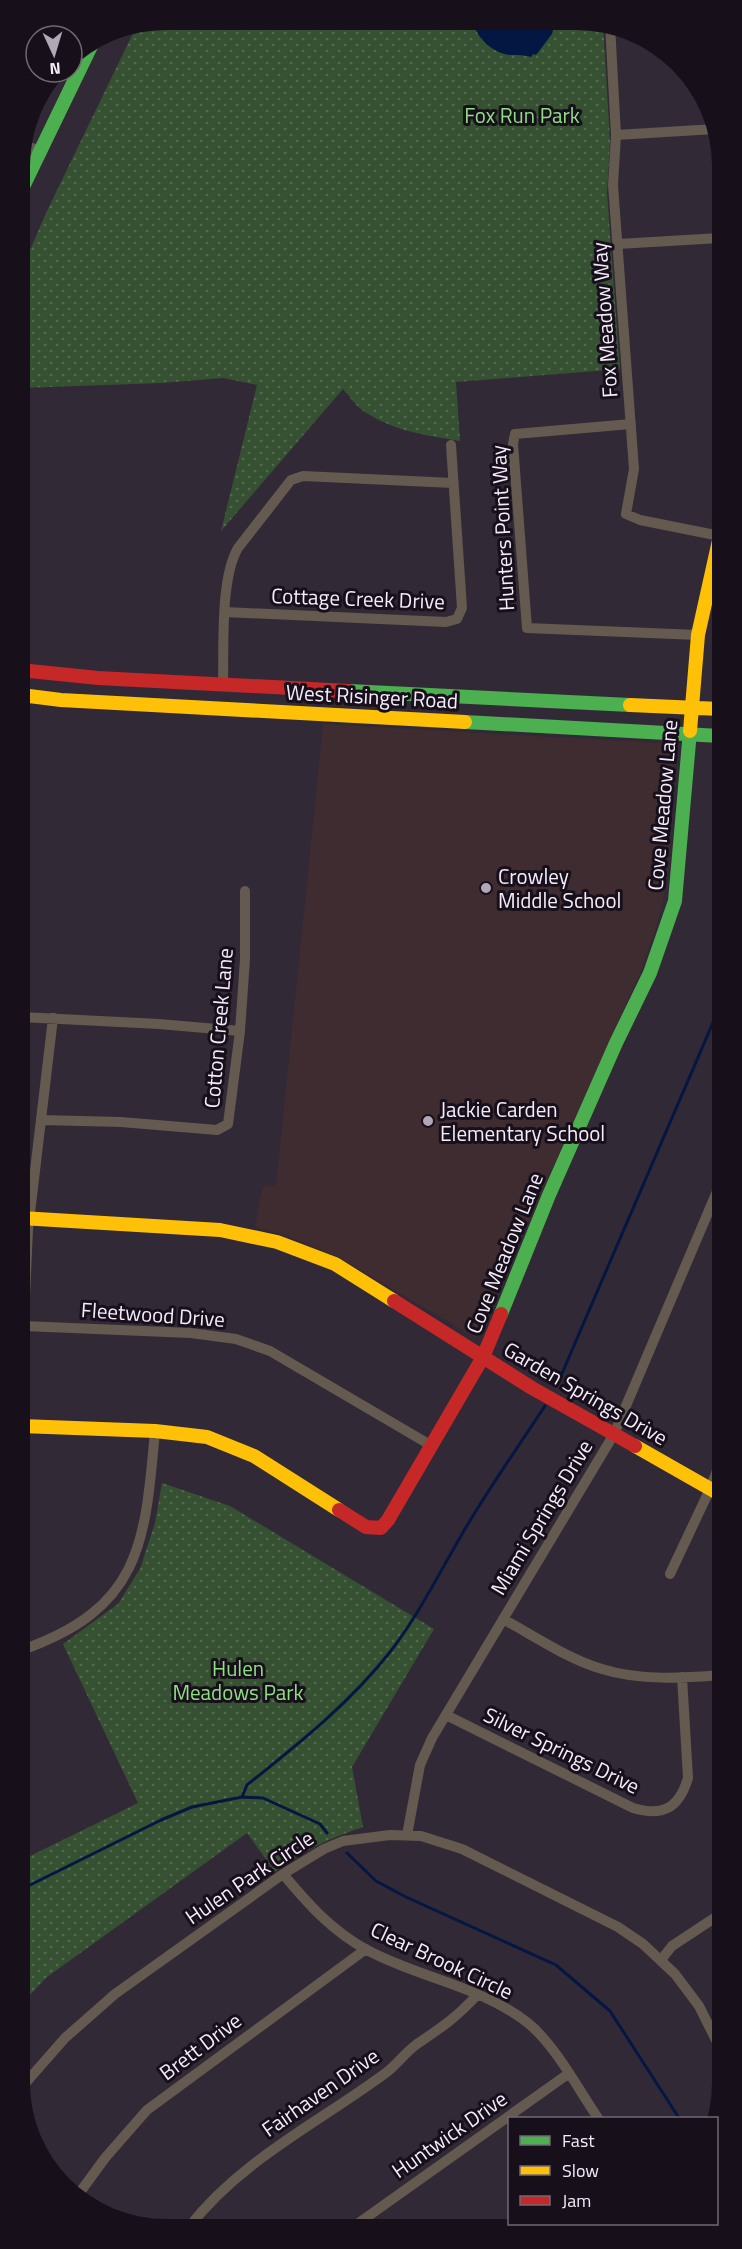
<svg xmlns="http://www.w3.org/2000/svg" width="742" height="2249" font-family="'Titillium Web',sans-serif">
	<defs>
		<pattern id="green-dots" width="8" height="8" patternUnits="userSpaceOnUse" patternTransform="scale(1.5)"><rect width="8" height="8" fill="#355132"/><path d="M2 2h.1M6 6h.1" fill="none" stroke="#536a51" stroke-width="1.8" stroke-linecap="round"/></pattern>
	</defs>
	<rect width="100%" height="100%" fill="#322936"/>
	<path fill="#3e2c30" d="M323 724 675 744 668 869 662 907 653 937 641 971 476 1338 338 1257 287 1236 255 1227 263 1185 276 1187Z"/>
	<path fill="url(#green-dots)" d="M166 20 603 22 610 142 607 193 620 369 456 382 460 441C425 435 392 431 362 410 354 404 349 395 343 389L221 531 257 385 223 378 162 383 20 388V273L47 211 137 25Z
		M162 1483 230 1506 434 1629 352 1767 363 1827C330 1838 302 1851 275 1872L247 1833 47 1977 22 2003V1860L138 1803 63 1644 118 1604 140 1569 155 1523Z"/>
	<path fill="#041742" d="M473 22H555L552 34 536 55 533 54 531 57C524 55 518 55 511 55 494 54 477 39 473 22Z"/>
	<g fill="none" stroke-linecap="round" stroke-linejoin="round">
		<path stroke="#041742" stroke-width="3" d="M557 1385 721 1004
			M242 1797 263 1798 320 1824 327 1833
			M347 1853 376 1881 406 1897 556 1965 610 2011 679 2118
			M22 1889 161 1820 192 1807 242 1797 247 1785C298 1744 349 1704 390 1652 421 1612 442 1567 468 1524 492 1484 519 1445 545 1406"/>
		<path stroke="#645a50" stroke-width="10" d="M610 25 616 135 613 185 634 469 626 514 640 520 720 536
			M616 135 715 129
			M23 145 41 151
			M618 244 720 238
			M631 424 515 434 513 444 527 628 698 635
			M225 612 446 622 457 619 462 608 451 445
			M223 684C224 649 220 578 238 548L291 480 303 476 453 483
			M21 1017 159 1024 240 1031
			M41 1120 121 1122 217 1130 228 1124 240 1031 245 959V891
			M24 1326 191 1333 236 1339 270 1351 432 1446
			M21 1383 28 1230 53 1018
			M670 1574 710 1489 721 1460
			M503 1619C534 1636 568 1659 602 1669 640 1681 683 1678 722 1675
			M22 1650C141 1608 145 1544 155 1431
			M446 1715 633 1808C663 1817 679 1808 688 1778L682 1677
			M407 1835 420 1765 432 1738 614 1434 721 1182
			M283 1874C308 1904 332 1931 367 1950 419 1978 481 1986 528 2023 556 2046 578 2089 598 2118
			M661 1960 672 1946 722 1913
			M22 2087 65 2038 115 1994 283 1874 324 1849 343 1841 390 1835 421 1836 462 1849 618 1927 643 1944 675 1974 699 2006 722 2052
			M78 2195 105 2158 147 2110 366 1949
			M189 2227C242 2159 320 2122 387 2072 398 2063 406 2052 417 2044 442 2027 456 2018 477 1995
			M353 2227 568 2074
			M543 2227 548 2224"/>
		<path stroke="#4caf50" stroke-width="14" d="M20 193 93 42
			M349 691 630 705
			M465 722 720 736
			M501 1314 549 1195 616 1043 650 973 675 901 690 731"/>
		<path stroke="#ffc107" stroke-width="14" d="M21 695 61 700 465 722
			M630 705 720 709
			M690 731 698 635 720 536
			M21 1218 220 1230 277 1242 335 1264 394 1301
			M21 1426 155 1431 207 1437 254 1456 339 1510
			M635 1446 721 1495"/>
		<path stroke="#c62828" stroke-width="14" d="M20 670 98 678 349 691
			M394 1301 532 1388 635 1446
			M339 1510 366 1527 381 1528 388 1520 483 1357 501 1314"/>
	</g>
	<g fill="#b1a7b6" stroke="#17101b" stroke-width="2">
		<circle cx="486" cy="888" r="6"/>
		<circle cx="428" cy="1121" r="6"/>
	</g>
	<g text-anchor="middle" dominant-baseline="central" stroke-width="6" stroke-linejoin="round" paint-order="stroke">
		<g font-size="21" fill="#8edf83" stroke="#17101b">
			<text x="522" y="115">Fox Run Park</text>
			<text x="238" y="1668">Hulen<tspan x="238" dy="24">Meadows Park</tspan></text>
		</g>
		<g font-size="21" fill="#f5ebfb" stroke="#17101b">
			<text transform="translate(604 320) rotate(-94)">Fox Meadow Way</text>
			<text transform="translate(502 528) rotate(-93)">Hunters Point Way</text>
			<text transform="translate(358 598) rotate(2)">Cottage Creek Drive</text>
			<text transform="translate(372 696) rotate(3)">West Risinger Road</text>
			<text transform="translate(662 805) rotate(-85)">Cove Meadow Lane</text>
			<text transform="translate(218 1028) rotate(-85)">Cotton Creek Lane</text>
			<text transform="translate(504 1253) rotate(-68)">Cove Meadow Lane</text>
			<text transform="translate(153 1314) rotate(4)">Fleetwood Drive</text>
			<text transform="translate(586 1393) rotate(30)">Garden Springs Drive</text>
			<text transform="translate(541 1517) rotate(-59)">Miami Springs Drive</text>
			<text transform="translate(562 1750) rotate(26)">Silver Springs Drive</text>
			<text transform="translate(249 1877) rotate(-34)">Hulen Park Circle</text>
			<text transform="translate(442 1960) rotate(25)">Clear Brook Circle</text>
			<text transform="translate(200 2046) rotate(-37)">Brett Drive</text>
			<text transform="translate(320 2092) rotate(-35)">Fairhaven Drive</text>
			<text transform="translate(449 2134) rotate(-35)">Huntwick Drive</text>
		</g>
		<g font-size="21" fill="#f5ebfb" stroke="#17101b" text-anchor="start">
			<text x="498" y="876">Crowley<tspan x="498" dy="24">Middle School</tspan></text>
			<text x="440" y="1109">Jackie Carden<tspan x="440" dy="24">Elementary School</tspan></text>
		</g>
	</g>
	<path d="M0 0H742V2249H0ZM166 30H576A136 136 0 0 1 712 166V2083A136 136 0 0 1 576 2219H166A136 136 0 0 1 30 2083V166A136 136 0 0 1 166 30Z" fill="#17101b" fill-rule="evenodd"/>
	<rect x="508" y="2117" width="210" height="108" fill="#17101b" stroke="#706875" stroke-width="1.5"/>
	<rect x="520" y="2136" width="30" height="9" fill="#4caf50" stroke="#706875" stroke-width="1.5"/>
	<text x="562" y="2147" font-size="18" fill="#f5ebfb">Fast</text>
	<rect x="520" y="2166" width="30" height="9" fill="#ffc107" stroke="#706875" stroke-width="1.5"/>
	<text x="562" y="2177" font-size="18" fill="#f5ebfb">Slow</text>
	<rect x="520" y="2196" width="30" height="9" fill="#c62828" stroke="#706875" stroke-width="1.5"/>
	<text x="562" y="2207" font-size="18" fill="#f5ebfb">Jam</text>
	<g transform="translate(54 54) rotate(176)"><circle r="28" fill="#17101b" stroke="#706875" stroke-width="1.5"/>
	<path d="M0-4.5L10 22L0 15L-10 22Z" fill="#b1a7b6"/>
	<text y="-9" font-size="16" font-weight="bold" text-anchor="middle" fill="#f5ebfb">N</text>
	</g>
</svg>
